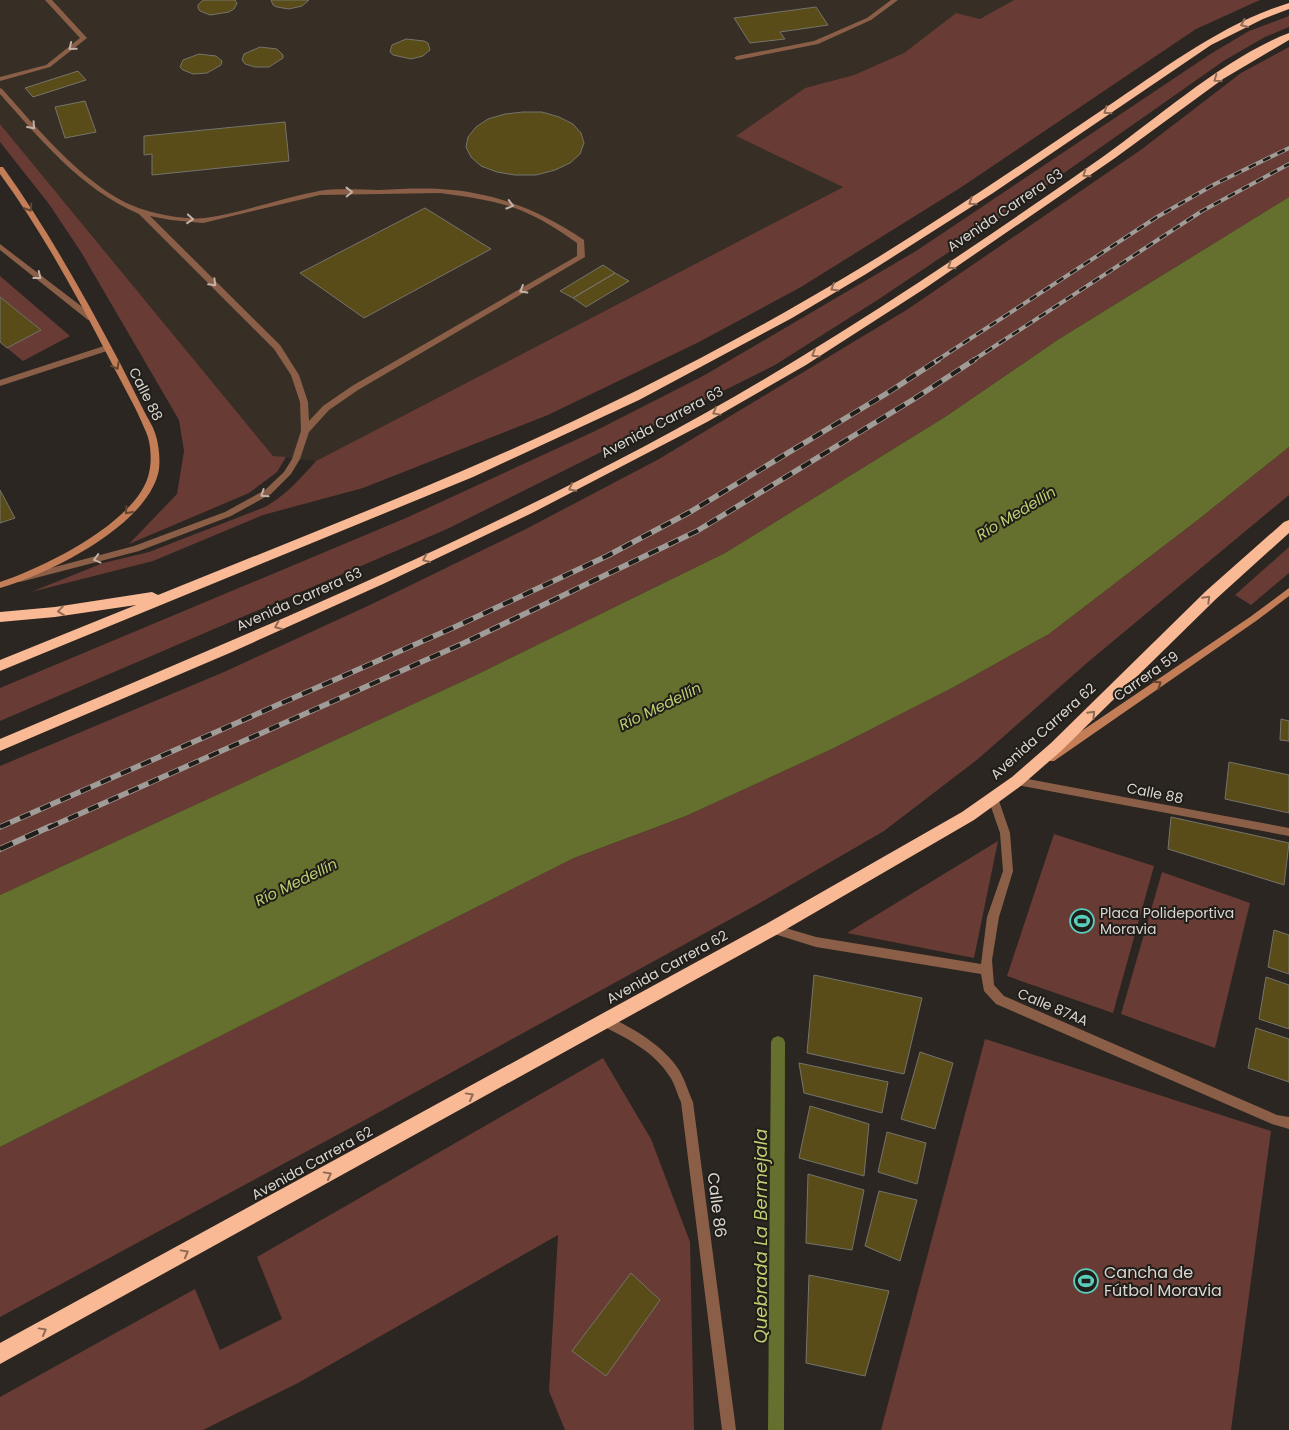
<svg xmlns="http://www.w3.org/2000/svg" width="1289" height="1430" font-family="Poppins,sans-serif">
	<rect width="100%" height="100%" fill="#2b2621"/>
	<path fill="#372f25" d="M0 0H1014L980 20 956 13 904 53 854 75 805 88 736 136 844 186 316 461 273 456 0 124Z"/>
	<path fill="#683b35" d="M1014 0H1260L1196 29 960 188 801 287 699 342 548 415 363 488 263 515 153 561 31 592 103 563 149 552 265 507C286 495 300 479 316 461L843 187 736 136 805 88 854 75 904 53 956 13 980 19Z
		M1289 16V27L1265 37 1225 60 1007 213 879 299 775 365 447 529 0 721V688L406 518 593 432 703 376 916 251 1212 53 1249 31Z
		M1289 47V197L1059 339 945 417 725 553 476 675 0 895V766L224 672 372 604 526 529 659 459 908 309 1142 149 1241 73Z
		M0 124 273 456 286 457 277 472 249 493 129 544 177 494 184 451 179 420 81 252 49 204 0 142Z
		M0 276 70 336 23 361 7 348 41 330 0 297Z
		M1289 447V495L1088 662 978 759 884 831 758 904 363 1121 0 1317V1147L574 858 686 816 834 748 952 688 1049 634 1199 519Z
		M1289 547V573L1251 605 1235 595Z
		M1054 834 1154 866 1113 1013 1007 976Z
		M998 841 974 958 847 933Z
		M1162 872 1250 903 1215 1048 1121 1014Z
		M985 1039 1271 1131 1231 1430H881Z
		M603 1058 651 1139 690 1242 694 1430H565L549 1391 558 1235 298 1383 203 1430H0V1397L195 1289 220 1350 282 1319 257 1257Z"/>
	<path fill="#656f2e" d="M1289 197V447L1199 519 1049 634 952 688 834 748 686 816 574 858 0 1147V895L476 675 725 553 945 417 1059 339Z"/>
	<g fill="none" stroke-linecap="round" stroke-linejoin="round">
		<path fill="#656f2e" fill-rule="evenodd" d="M778 1036 783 1038 785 1042 784 1430H768L771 1042 773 1038Z"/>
	</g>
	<path fill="#594c19" stroke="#75736c" d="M203 0H235L237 3 234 9 229 12 210 15 200 11 198 8V5Z
		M271 0H309L302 6 289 9 277 7 273 5Z
		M816 7 828 25 780 32 785 39 750 43 734 18Z
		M406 39 424 41 428 43 430 50 423 56 411 59 393 55 390 52 392 45Z
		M260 47 277 49 283 55V58L269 67H255L245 64 242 60 244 54Z
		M199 54 216 56 222 61 221 65 207 73 193 74 183 70 180 67 183 60Z
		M78 71 86 80 33 97 25 88Z
		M85 101 96 132 65 138 55 107Z
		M523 112H542L559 117 573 124 581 133 584 143 580 154 570 163 555 170 536 175H515L497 172 481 166 471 157 466 147 468 137 476 127 488 119 505 114Z
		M285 122 289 161 152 175V154L144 155V136Z
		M425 208 491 249 364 318 300 273Z
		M603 265 615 273 573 298 560 291Z
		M615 273 629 281 586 307 573 298Z
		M0 297 41 330 7 348 0 342Z
		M0 490 15 518 0 523Z
		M1281 719 1289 721V741L1280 740Z
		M1229 762 1289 775V813L1225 799Z
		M1171 817 1289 843 1284 885 1168 849Z
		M1274 930 1289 935V974L1268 967Z
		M814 975 922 998 904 1074 807 1053Z
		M1266 977 1289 985V1029L1259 1019Z
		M1256 1028 1289 1039V1082L1248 1068Z
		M920 1052 953 1063 935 1129 901 1119Z
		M799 1063 888 1082 882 1113 804 1093Z
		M810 1106 869 1124 864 1176 799 1158Z
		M887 1132 926 1143 917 1184 878 1172Z
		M808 1174 864 1190 852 1250 806 1243Z
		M879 1191 917 1200 900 1261 865 1246Z
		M631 1273 660 1300 606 1376 572 1351Z
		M809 1275 889 1291 865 1376 806 1363Z"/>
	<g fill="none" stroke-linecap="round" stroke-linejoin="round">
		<path fill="#8b5f47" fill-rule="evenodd" d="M45 0H52L87 38 50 67 0 81V77L46 65 80 38Z
			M891 0H898L871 20 818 44 737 60 734 58 737 56 814 41 867 18Z
			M0 88 2 89C38 129 92 195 145 210 159 215 190 220 205 218 243 213 280 198 319 191 338 188 360 190 379 190 399 189 420 188 440 189 494 192 540 210 584 240L585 257 358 390 329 410 309 432 300 459 291 474 271 494 231 516 139 551 20 582 17 581 15 579 17 577 134 546 225 512 265 490 284 472 292 459 301 431 300 402 291 375 274 349 139 214C81 189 41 140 0 94ZM440 193C467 197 495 200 520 210 540 218 559 230 577 243V256L352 386 323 406 309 421 308 402 299 375 280 345 150 216 171 220 203 223 320 195Z
			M0 244 94 316V320H88L0 250Z
			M107 345 110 346V350L0 386V380Z
			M993 794 997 795 998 798 1010 833 1013 871 999 917 992 960 994 985 1004 996 1277 1115 1289 1117V1129L1272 1124 996 1004 984 991 981 974 816 947 768 932 766 929 768 926 772 924 816 937 981 964 987 917 1003 871 1000 833 988 798 989 795Z"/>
		<path fill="#8b5f47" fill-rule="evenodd" d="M1017 777 1289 828V836L1017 785 1013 784 1012 781 1013 778Z
			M605 1016C630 1025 665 1047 679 1070 685 1080 688 1091 693 1102L736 1430H722L681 1102C677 1094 675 1084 670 1077 654 1051 626 1038 601 1025L599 1021 601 1017Z"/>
		<path fill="#c37e57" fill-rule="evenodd" d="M0 167H3C48 230 85 297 121 365 129 381 137 397 145 413 148 419 153 426 155 433 159 444 161 463 158 474 144 527 49 574 0 588V582C43 568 139 521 149 473 152 461 151 443 146 432 136 407 122 384 110 360 77 296 43 233 0 174Z
			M1289 588V596L1256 621 1054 761H1046L1045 758 1046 755 1250 617Z"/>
		<path fill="#fab995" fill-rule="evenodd" d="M1289 3V9L1263 19 1211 45 993 193 866 274 792 318 639 400 473 477 0 671V660L136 605 55 617 0 622V612L55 607 152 592 158 595C259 554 362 514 462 471 598 413 731 346 857 270 942 219 1023 163 1105 108 1164 69 1221 24 1289 3Z
			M1289 33V40L1223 79 1115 158 924 289 806 365 707 422 532 513 383 584 232 652 0 751V739C268 625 547 512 796 360 901 296 1003 227 1104 156 1160 116 1226 57 1289 33Z
			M1289 520V533L1216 599 1061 751 1022 785 974 820 778 934 0 1364V1343L766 924 962 812 1012 777 1051 743 1206 591 1284 522Z"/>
		<g stroke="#a09c98" stroke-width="4">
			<path id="rail-far2" d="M936 361 1157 217 1215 184 1289 148
				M972 361 1202 211 1289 164"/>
		</g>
		<g stroke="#a09c98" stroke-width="5.5">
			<path id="rail-far1" d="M0 827 457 626 607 556 690 512 889 392 938 360
				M48 828 464 643 697 531 914 399 974 360"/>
		</g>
		<g stroke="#a09c98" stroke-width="6">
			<path id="rail" d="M0 849 51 826"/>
		</g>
		<use href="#rail-far2" stroke="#211d18" stroke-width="2.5" stroke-dasharray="8" stroke-linecap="butt"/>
		<use href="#rail-far1" stroke="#211d18" stroke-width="4" stroke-dasharray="11" stroke-linecap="butt"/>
		<use href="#rail" stroke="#211d18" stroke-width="4.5" stroke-dasharray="14" stroke-linecap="butt"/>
	</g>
	<defs><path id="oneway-chevron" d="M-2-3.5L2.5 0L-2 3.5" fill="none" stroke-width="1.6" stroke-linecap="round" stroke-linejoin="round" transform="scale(1.25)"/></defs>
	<g stroke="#8e6b56">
		<use href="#oneway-chevron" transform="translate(1244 24) rotate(155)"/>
		<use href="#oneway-chevron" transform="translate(1217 79) rotate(144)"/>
		<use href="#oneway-chevron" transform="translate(1107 111) rotate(146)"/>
		<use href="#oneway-chevron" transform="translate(1086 174) rotate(145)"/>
		<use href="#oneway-chevron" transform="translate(972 202) rotate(147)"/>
		<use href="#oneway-chevron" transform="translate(951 266) rotate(146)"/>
		<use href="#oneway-chevron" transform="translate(834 288) rotate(149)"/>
		<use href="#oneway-chevron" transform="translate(815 354) rotate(148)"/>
		<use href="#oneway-chevron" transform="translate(716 412) rotate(151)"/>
		<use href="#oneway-chevron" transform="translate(572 488) rotate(153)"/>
		<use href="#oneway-chevron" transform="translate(426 559) rotate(155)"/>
		<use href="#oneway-chevron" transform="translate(1207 599) rotate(-45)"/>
		<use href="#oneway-chevron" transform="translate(61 611) rotate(173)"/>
		<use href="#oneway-chevron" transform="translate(278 626) rotate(156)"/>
		<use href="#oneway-chevron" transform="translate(1092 714) rotate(-45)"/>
		<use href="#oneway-chevron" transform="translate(470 1096) rotate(-29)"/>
		<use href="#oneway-chevron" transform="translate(328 1175) rotate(-29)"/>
		<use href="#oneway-chevron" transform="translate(185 1253) rotate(-29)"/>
		<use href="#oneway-chevron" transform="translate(43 1331) rotate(-29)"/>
	</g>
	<g stroke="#c2b2a8">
		<use href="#oneway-chevron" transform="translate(72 47) rotate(141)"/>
		<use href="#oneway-chevron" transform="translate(32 126) rotate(48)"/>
		<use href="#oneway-chevron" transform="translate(349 192) rotate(-1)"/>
		<use href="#oneway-chevron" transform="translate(510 205) rotate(16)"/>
		<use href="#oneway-chevron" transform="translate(190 219) rotate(5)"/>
		<use href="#oneway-chevron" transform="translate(38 276) rotate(38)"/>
		<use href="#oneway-chevron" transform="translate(213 283) rotate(45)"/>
		<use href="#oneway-chevron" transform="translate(523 290) rotate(150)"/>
		<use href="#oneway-chevron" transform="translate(264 494) rotate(146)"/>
		<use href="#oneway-chevron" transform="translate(97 559) rotate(165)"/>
	</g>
	<g stroke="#624431">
		<use href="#oneway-chevron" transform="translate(29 208) rotate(57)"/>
		<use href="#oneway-chevron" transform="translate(116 366) rotate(62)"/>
		<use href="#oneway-chevron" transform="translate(128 511) rotate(132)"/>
		<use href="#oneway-chevron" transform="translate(1158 684) rotate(-35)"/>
	</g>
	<defs>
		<g id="stadium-ring" transform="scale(1.25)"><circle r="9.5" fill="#211d18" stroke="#59cebe" stroke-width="1.5"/><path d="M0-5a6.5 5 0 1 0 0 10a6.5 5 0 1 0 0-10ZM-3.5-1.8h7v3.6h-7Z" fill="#59cebe"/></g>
	</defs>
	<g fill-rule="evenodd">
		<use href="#stadium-ring" x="1082" y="921"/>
		<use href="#stadium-ring" x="1086" y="1281"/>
	</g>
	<g text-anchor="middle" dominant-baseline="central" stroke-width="4" stroke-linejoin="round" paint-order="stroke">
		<g font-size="14" fill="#d9d6d2" stroke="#211d18">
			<text transform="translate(1005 210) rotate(-34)">Avenida Carrera 63</text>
			<text transform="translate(146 394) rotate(63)">Calle 88</text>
			<text transform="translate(662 422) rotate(-28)">Avenida Carrera 63</text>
			<text transform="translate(299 599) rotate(-24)">Avenida Carrera 63</text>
			<text transform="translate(1146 676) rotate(-35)">Carrera 59</text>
			<text transform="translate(1043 731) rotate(-42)">Avenida Carrera 62</text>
			<text transform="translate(1155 793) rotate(11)">Calle 88</text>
			<text transform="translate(667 967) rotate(-29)">Avenida Carrera 62</text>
			<text transform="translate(1053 1007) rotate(23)">Calle 87AA</text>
			<text transform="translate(312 1163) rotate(-29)">Avenida Carrera 62</text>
		</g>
		<g font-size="14" fill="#d9d6d2" stroke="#211d18" text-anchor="start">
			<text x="1100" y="913">Placa Polideportiva<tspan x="1100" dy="16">Moravia</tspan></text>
		</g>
		<g font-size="15" font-style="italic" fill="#c0ce72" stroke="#211d18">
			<text transform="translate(1016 513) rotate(-31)">Río Medellín</text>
			<text transform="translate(660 706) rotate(-26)">Río Medellín</text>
			<text transform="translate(296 882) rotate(-26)">Río Medellín</text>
		</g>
		<g font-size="16" fill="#d9d6d2" stroke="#211d18">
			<text transform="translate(717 1205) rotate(83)">Calle 86</text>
		</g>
		<g font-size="16" fill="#d9d6d2" stroke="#211d18" text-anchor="start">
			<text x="1104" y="1272">Cancha de<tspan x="1104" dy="18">Fútbol Moravia</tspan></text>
		</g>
		<g font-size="18" font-style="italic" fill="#c0ce72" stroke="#211d18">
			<text transform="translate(760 1236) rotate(-90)">Quebrada La Bermejala</text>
		</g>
	</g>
</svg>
